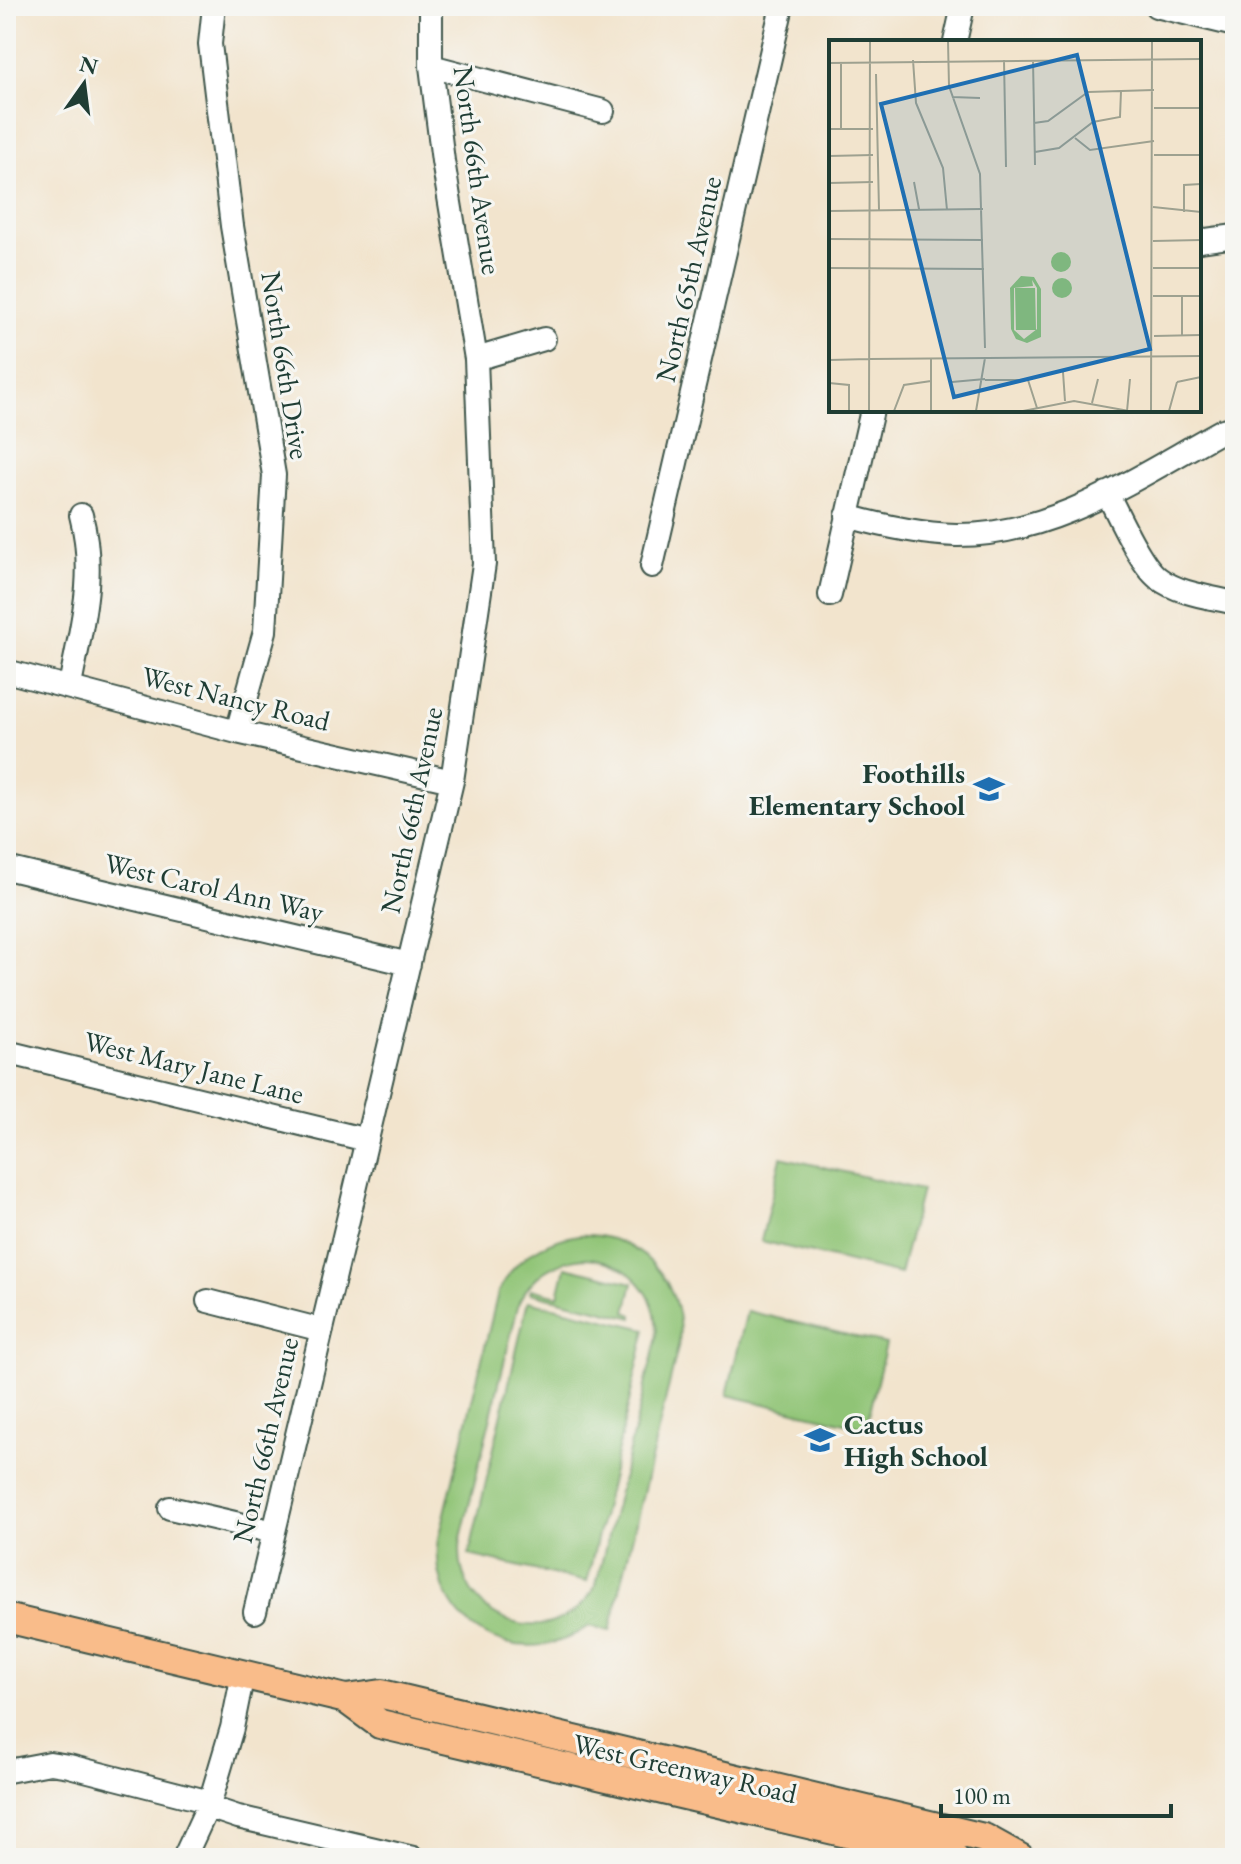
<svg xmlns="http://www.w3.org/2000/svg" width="1241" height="1864" font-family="'EB Garamond',serif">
	<rect width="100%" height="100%" fill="#f6f6f2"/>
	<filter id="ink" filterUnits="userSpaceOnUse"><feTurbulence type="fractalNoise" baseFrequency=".0125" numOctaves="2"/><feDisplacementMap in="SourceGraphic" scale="16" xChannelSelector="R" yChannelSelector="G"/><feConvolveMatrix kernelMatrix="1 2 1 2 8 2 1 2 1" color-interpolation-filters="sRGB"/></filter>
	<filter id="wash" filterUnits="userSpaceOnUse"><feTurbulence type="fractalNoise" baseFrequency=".006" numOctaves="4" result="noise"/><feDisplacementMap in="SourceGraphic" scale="32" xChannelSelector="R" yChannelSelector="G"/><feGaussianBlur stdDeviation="1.8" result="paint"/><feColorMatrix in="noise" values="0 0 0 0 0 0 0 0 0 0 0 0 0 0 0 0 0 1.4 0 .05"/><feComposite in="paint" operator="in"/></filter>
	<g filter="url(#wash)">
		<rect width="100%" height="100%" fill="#f2e4cd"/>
		<path fill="#90c476" stroke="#588055" stroke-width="2" fill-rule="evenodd" d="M781 1157 921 1190 900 1274 761 1241Z
			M578 1235C638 1232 686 1282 679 1343L610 1631 589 1626C519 1676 426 1626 439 1538L498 1292C514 1259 541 1241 578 1235ZM584 1258C629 1259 662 1296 656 1341L596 1585C556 1660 449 1622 461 1538L519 1302C532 1275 554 1261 584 1258Z
			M565 1267 633 1283 626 1312 633 1315V1318L530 1293 531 1289 558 1296Z
			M528 1301 646 1329 587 1582 469 1555Z
			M747 1311 886 1344 866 1428 727 1395Z"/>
	</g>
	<g filter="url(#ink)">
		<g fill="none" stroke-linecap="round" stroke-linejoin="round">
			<g stroke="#3f564b" stroke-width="26">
				<path id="minor" d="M214 6 210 44 232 226 274 475 265 631 237 732
					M1156 6 1235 25
					M955 42 963 6
					M431 66 603 111
					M1199 241 1235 236
					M476 359 544 339
					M1107 493C1118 514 1140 564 1158 578 1179 594 1210 597 1235 603
					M847 516C883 526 920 534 956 535 1054 536 1140 475 1223 430L1235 427
					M652 566 782 6
					M830 595 872 410
					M6 671 237 732 452 781
					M70 686C81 626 97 576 81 515
					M6 868 409 964
					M6 1052 367 1140
					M208 1301 322 1330
					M170 1508 274 1532
					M255 1612 452 781 484 564 476 359 443 161 431 66V6
					M8 1771 50 1763 69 1766 210 1802
					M208 1807 238 1817 413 1858
					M184 1858 210 1802 232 1728 243 1674"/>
			</g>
			<g stroke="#3f564b" stroke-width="32">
				<path id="major" d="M6 1618 346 1699 382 1694 984 1838 1020 1858
					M346 1699 380 1724 954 1858"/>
			</g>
			<use href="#minor" stroke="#fff" stroke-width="22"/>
			<use href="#major" stroke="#f9bc8a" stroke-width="28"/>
		</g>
	</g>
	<defs>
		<g id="school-bare" transform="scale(2.4)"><path d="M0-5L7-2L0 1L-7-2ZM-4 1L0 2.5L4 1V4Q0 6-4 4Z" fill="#1f6fb2" stroke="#f6f6f2" stroke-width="2.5" paint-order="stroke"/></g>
	</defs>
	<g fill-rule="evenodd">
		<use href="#school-bare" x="989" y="789"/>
		<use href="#school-bare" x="820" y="1440"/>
	</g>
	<g text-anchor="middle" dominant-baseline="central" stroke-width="6" stroke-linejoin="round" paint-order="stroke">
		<g font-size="28" fill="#1f3d34" stroke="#f6f6f2">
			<text transform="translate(478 170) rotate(82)">North 66th Avenue</text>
			<text transform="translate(688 279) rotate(-77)">North 65th Avenue</text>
			<text transform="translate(286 365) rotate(81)">North 66th Drive</text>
			<text transform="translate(236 698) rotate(14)">West Nancy Road</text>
			<text transform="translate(411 810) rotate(-78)">North 66th Avenue</text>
			<text transform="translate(214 887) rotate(13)">West Carol Ann Way</text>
			<text transform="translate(194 1067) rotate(14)">West Mary Jane Lane</text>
			<text transform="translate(265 1440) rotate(-77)">North 66th Avenue</text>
			<text transform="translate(685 1768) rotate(13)">West Greenway Road</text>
		</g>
		<g font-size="28" font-weight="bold" fill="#1f3d34" stroke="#f6f6f2" text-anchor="end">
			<text x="965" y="773">Foothills<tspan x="965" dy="32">Elementary School</tspan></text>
			<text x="844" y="1424" text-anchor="start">Cactus<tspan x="844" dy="32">High School</tspan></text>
		</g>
	</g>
	<g transform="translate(829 40)">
		<rect width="372" height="372" fill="#f2e4cd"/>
		<path d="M222 222a10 10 0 1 1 20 0a10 10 0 1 1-20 0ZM192 236 205 237 212 249V297L198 303 187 299 182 289 181 248ZM203 240 208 248V289L195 299 185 290V248L204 246ZM223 248a10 10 0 1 1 20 0a10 10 0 1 1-20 0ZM186 248H206L207 290H187Z" fill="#90c476" fill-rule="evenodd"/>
		<path fill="none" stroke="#9ea190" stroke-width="2" d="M119 1 120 46 151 134 156 308M84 20 87 63 114 128 118 170M175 20 177 127M204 20 206 125M0 23 372 19M47 34 50 170M123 57 151 58M325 68H372M205 83 219 81 259 52 325 50M0 89H44M12 89V22M246 98 261 110 325 101M206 112 230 108 264 82 291 77 292 51M325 115H372M0 116 44 115M85 142 90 169M0 143 44 142M324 167 372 172M0 171 154 169M355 172V145L372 144M0 199 154 200M324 201 372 200M0 228 155 229M324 228H372M324 256H372M353 295V256M325 296 372 295M40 319 372 316M0 320 40 319M234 332 236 361M156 340H199L208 368M123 342 156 339M348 342 372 337M0 343 20 345V371M263 363 269 339M40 371 41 1M65 371 75 345 102 341M102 371V318M147 371 156 318M194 371 245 361 300 371M298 371 301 339M322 371 323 1M340 371 348 342"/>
		<path fill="#1f6fb2" fill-opacity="0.15" stroke="#1f6fb2" stroke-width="4" d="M248 15 321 309 125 357 52 64Z"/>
		<rect width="372" height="372" fill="none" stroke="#1f3d34" stroke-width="4"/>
	</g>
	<rect width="1241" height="1864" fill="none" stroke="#f6f6f2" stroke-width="32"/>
	<g transform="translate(84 84) rotate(14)" stroke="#f6f6f2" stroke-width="6" paint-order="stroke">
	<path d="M0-6L14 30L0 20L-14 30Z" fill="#1f3d34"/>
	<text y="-12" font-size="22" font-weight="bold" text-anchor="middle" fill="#1f3d34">N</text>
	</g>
	<path d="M941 1804v12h230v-12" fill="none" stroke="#1f3d34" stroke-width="4"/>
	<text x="953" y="1804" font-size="24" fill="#1f3d34" stroke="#f6f6f2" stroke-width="6" paint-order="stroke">100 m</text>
</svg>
